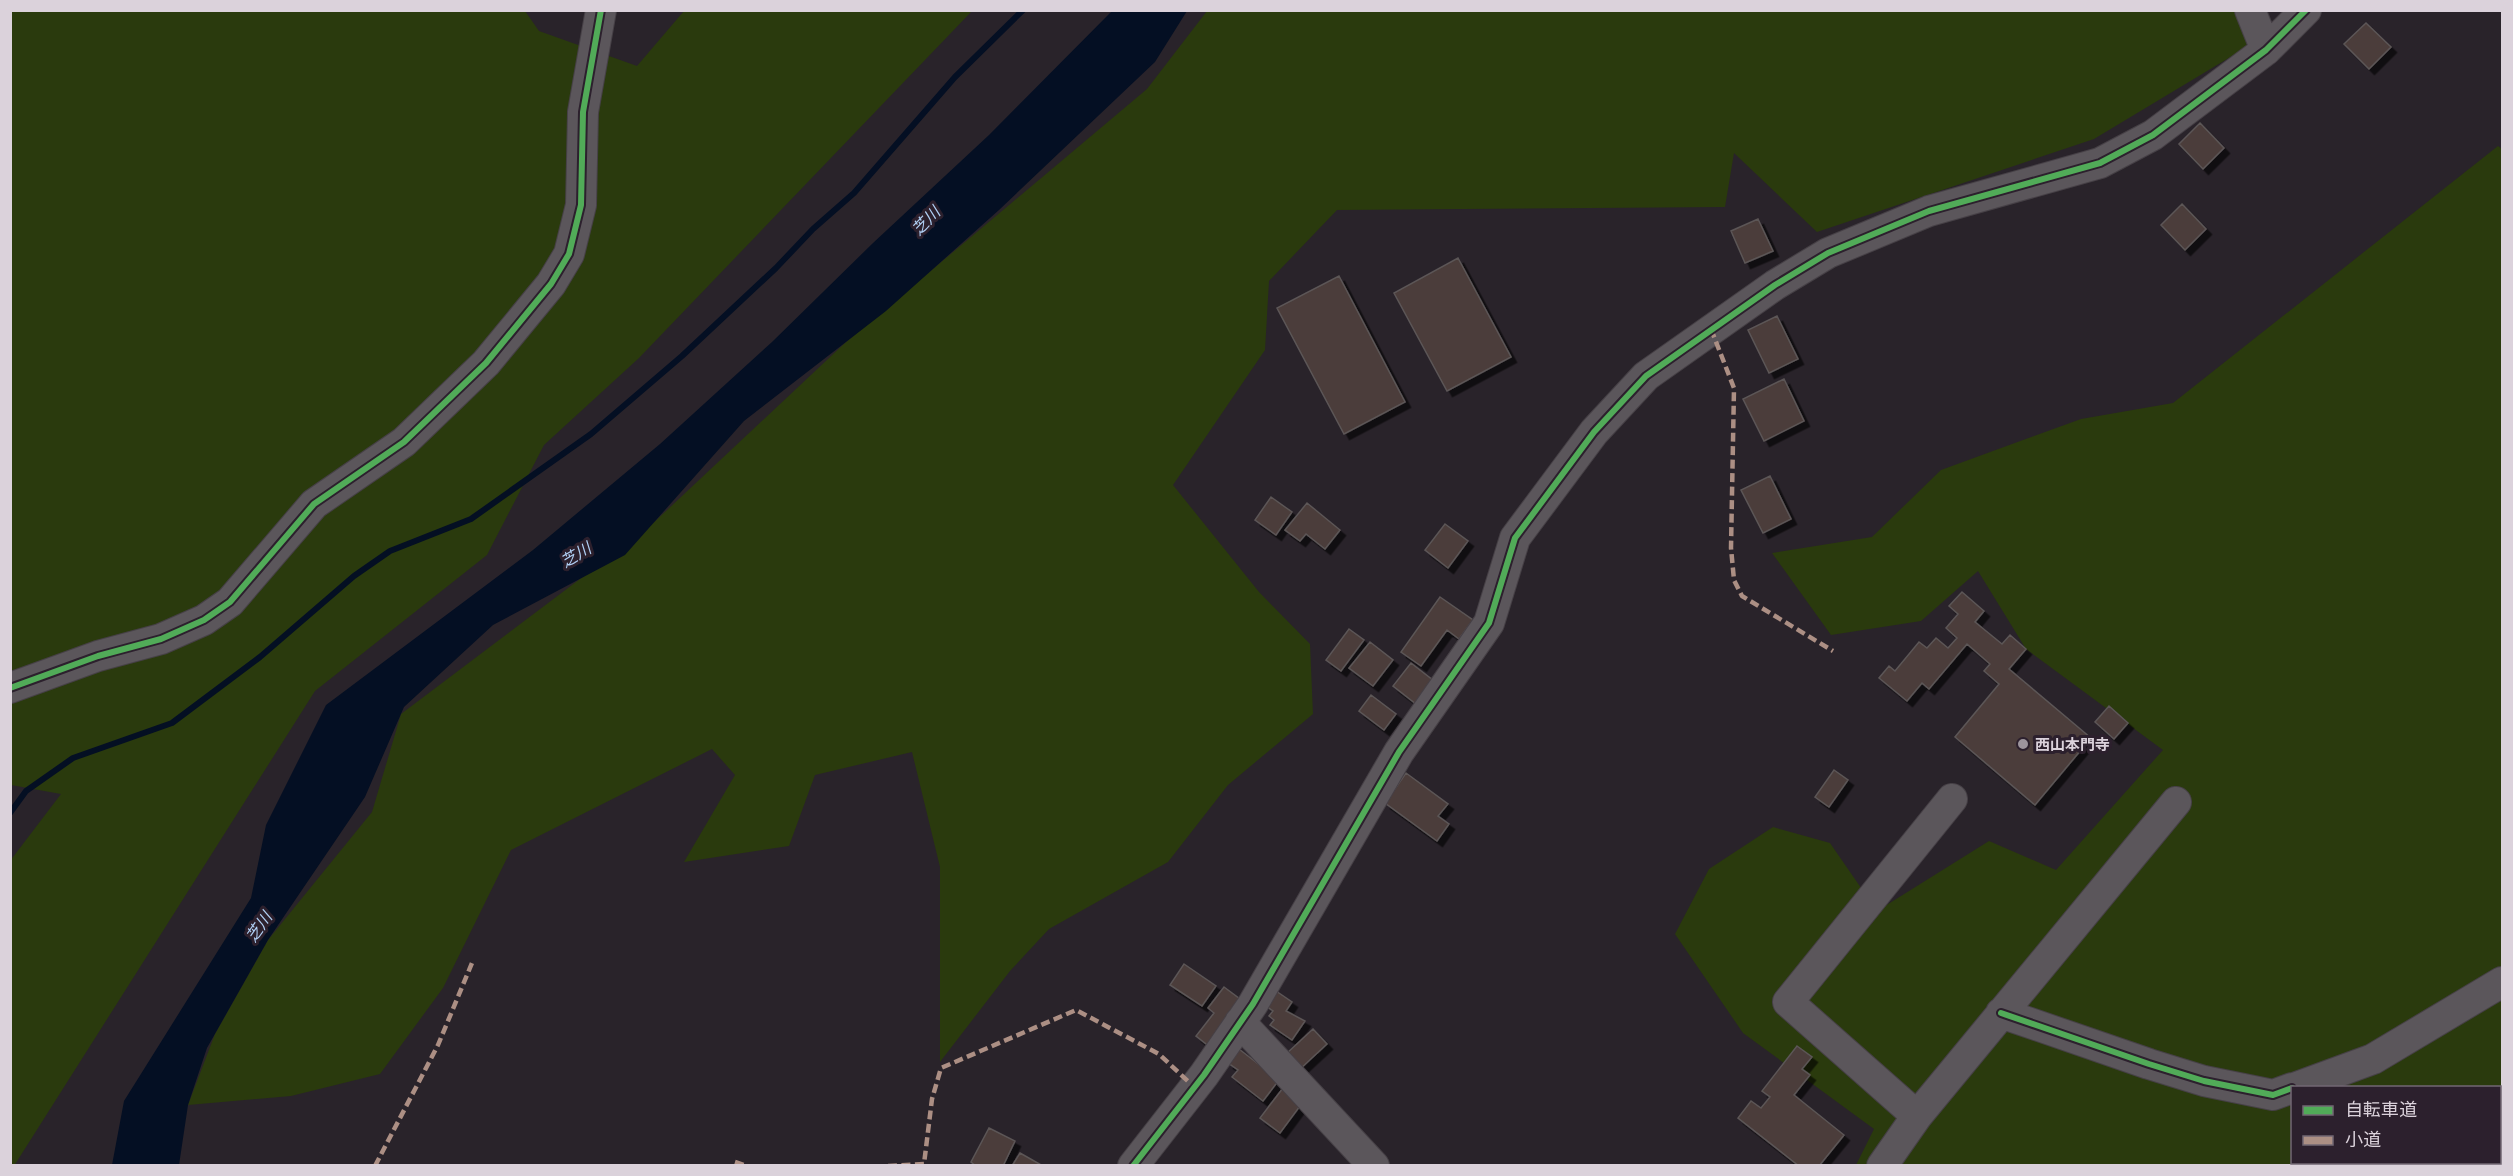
<svg xmlns="http://www.w3.org/2000/svg" width="2513" height="1176" font-family="Poppins,'Noto Sans JP',sans-serif">
	<defs>
		<filter id="shadow"><feDropShadow dx="5.5" dy="5.5" stdDeviation="0" flood-color="#0009"/></filter>
	</defs>
	<rect width="100%" height="100%" fill="#29232a"/>
	<path fill="#2a3a0d" fill-rule="evenodd" d="M11 11H525L539 31 637 66 684 11H972L639 358 544 445 487 555 315 691 14 1166 10 1165V861L61 794 11 785Z
		M1207 11H2244L2247 47 2094 139 1817 232 1734 153 1725 207 1337 210 1269 281 1265 350 1173 485 1259 592 1310 644 1313 714 1228 785 1168 862 1049 929 1010 971 940 1062V867L912 752 815 775 789 846 684 862 735 775 712 749 511 850 443 988 380 1074 291 1096 188 1105 215 1034 268 940 372 812 401 714 649 527 845 343 1147 89Z
		M2498 146 2502 149V1165H1856L1874 1129 1743 1033 1675 934 1709 869 1773 827 1830 843 1877 911 1989 841 2056 870 2163 750 2026 649 1978 571 1921 621 1831 635 1772 553 1872 537 1941 470 2081 419 2173 403ZM2292 1088H2500V1162H2292Z"/>
	<path fill="#040f23" d="M1112 11H1187L1155 62 999 210 886 311 744 421 625 555 493 625 404 707 365 797 268 940 207 1048 188 1105 179 1165H112L124 1101 251 898 266 825 326 705 533 550 660 444 772 342 873 243 989 135Z"/>
	<g fill="none" stroke-linecap="round" stroke-linejoin="round">
		<path stroke="#040f23" stroke-width="6" d="M10 813 26 791 73 758 172 723 260 657 354 576 390 551 471 519 591 434 682 356 776 268 813 229 854 193 955 77 1023 10"/>
	</g>
	<path fill="#4b3d3a" stroke="#5c5657" stroke-width="1.5" filter="url(#shadow)" d="M2366 23 2391 47 2369 69 2344 44Z
		M2200 123 2224 148 2203 169 2179 144Z
		M2182 204 2206 229 2185 250 2161 225Z
		M1758 219 1773 251 1745 263 1731 231Z
		M1458 258 1511 357 1447 391 1394 293Z
		M1339 276 1405 402 1344 434 1277 308Z
		M1777 316 1798 359 1769 373 1748 330Z
		M1784 379 1804 421 1764 441 1743 399Z
		M1770 476 1791 519 1763 533 1741 490Z
		M1271 497 1292 512 1276 535 1255 520Z
		M1307 503 1340 530 1325 549 1306 534 1300 541 1285 530Z
		M1445 524 1468 541 1448 568 1425 550Z
		M1962 592 1984 611 1975 622 2002 644 2010 635 2026 649 2009 669 2091 738 2035 805 1955 737 1999 684 1984 671 1990 664 1967 644 1929 689 1922 683 1907 701 1879 678 1889 666 1895 671 1919 642 1927 648 1936 638 1948 648 1957 638 1946 628 1958 614 1949 606Z
		M1440 597 1473 620 1459 639 1447 630 1421 666 1401 652Z
		M1349 629 1364 640 1341 671 1326 660Z
		M1370 642 1393 660 1373 686 1349 668Z
		M1411 663 1434 681 1416 704 1393 686Z
		M1371 695 1396 714 1384 730 1359 711Z
		M2109 706 2128 723 2114 739 2095 722Z
		M1834 770 1848 780 1829 807 1815 797Z
		M1406 773 1448 804 1438 816 1449 824 1437 841 1385 803Z
		M1184 964 1216 986 1202 1006 1170 985Z
		M1224 987 1244 1002 1210 1047 1196 1036 1214 1013 1208 1008Z
		M1276 991 1292 1002 1286 1011 1305 1021 1292 1040 1270 1025 1274 1020 1269 1016 1273 1011 1266 1006Z
		M1313 1029 1327 1044 1299 1070 1285 1055Z
		M1797 1046 1812 1057 1802 1069 1810 1075 1794 1095 1844 1135 1819 1166H1799L1738 1118 1751 1101 1761 1108 1770 1097 1762 1091Z
		M1239 1049 1279 1080 1263 1101 1232 1077 1238 1070 1228 1063Z
		M1283 1088 1303 1102 1280 1133 1260 1118Z
		M989 1128 1015 1141 1003 1166H976L971 1162Z
		M1020 1153 1043 1166H1012Z"/>
	<g fill="none" stroke-linecap="round" stroke-linejoin="round">
		<g stroke="#464046" stroke-width="32">
			<path id="minor" d="M2250 10 2266 50
				M10 688 98 656 161 639 204 620 230 602 314 504 404 442 486 363 551 284 569 254 581 205 583 112 601 10
				M2001 1013 2149 1064 2204 1081 2273 1095 2292 1088
				M1240 1022 1374 1166
				M2294 1088 2373 1059 2502 982
				M1917 1116 1788 1002 1952 799
				M1133 1166 1204 1075 1253 1004 1399 752 1489 623 1515 538 1594 432 1646 376 1775 285 1828 253 1929 211 2100 163 2153 135 2266 50 2306 10
				M1882 1166 1917 1116 2176 802"/>
		</g>
		<use href="#minor" stroke="#5b565b" stroke-width="30"/>
		<path stroke="#ac8f84" stroke-width="4.5" stroke-dasharray="9 4.5" stroke-linecap="butt" d="M1711 329 1734 388 1731 548 1734 580 1742 596 1833 651
			M735 1162 747 1166
			M375 1166 438 1045 472 963
			M888 1166 924 1164 932 1099 941 1068 1076 1010 1159 1054 1194 1087"/>
		<g stroke="#2c202d" stroke-width="10">
			<path id="cycleway" d="M10 688 98 656 161 639 204 620 230 602 314 504 404 442 486 363 551 284 569 254 581 205 583 112 601 10
				M2001 1013 2149 1064 2204 1081 2273 1095 2292 1088
				M1133 1166 1204 1075 1253 1004 1399 752 1489 623 1515 538 1594 432 1646 376 1775 285 1828 253 1929 211 2100 163 2153 135 2266 50 2306 10"/>
		</g>
		<use href="#cycleway" stroke="#51ab58" stroke-width="6"/>
	</g>
	<circle fill="#9d959d" stroke="#2c202d" stroke-width="2" cx="2023" cy="744" r="6"/>
	<g text-anchor="middle" dominant-baseline="central" stroke-width="6" stroke-linejoin="round" paint-order="stroke">
		<g font-size="15" font-weight="bold" fill="#dbd2db" stroke="#2c202d" text-anchor="start">
			<text x="2035" y="744">西山本門寺</text>
		</g>
		<g font-size="16" font-style="italic" fill="#b1d0f5" stroke="#2c202d">
			<text transform="translate(926 221) rotate(-46)">芝川</text>
			<text transform="translate(576 555) rotate(-31)">芝川</text>
			<text transform="translate(259 927) rotate(-55)">芝川</text>
		</g>
	</g>
	<rect width="2513" height="1176" fill="none" stroke="#dbd2db" stroke-width="24"/>
	<rect x="2291" y="1086" width="210" height="78" fill="#2c202d" stroke="#726773" stroke-width="1.5"/>
	<rect x="2303" y="1106" width="30" height="9" fill="#51ab58" stroke="#726773" stroke-width="1.5"/>
	<text x="2345" y="1116" font-size="18" fill="#dbd2db">自転車道</text>
	<rect x="2303" y="1136" width="30" height="9" fill="#ac8f84" stroke="#726773" stroke-width="1.5"/>
	<text x="2345" y="1146" font-size="18" fill="#dbd2db">小道</text>
</svg>
